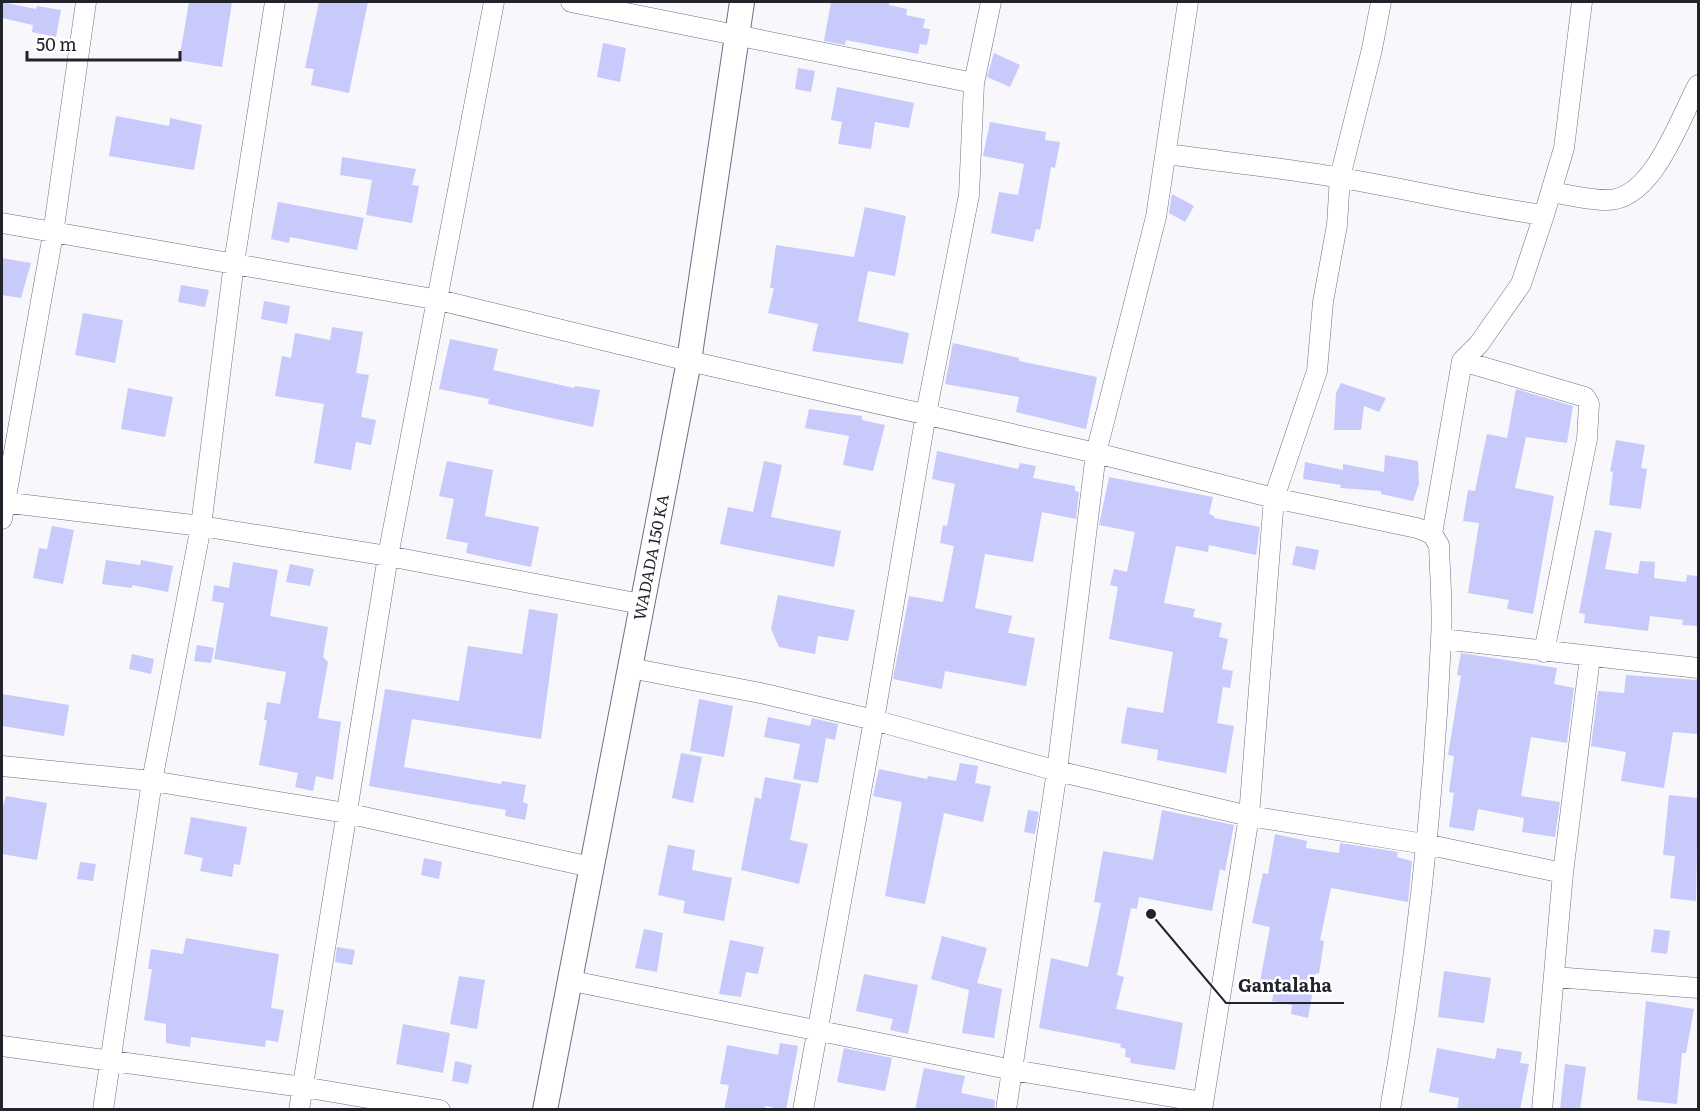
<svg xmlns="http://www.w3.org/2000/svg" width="1700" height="1111" font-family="Literata,serif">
	<rect width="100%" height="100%" fill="#f7f7fc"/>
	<path fill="#c7cafb" d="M2 2 36 9 37 6 61 10 56 37 32 32 33 25 2 18Z
		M189 2H232L222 67 179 60Z
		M319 2H368L349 93 311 85 314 69 305 68Z
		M831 2H889V5L907 9 906 15 925 19 923 28 930 29 927 45 920 44 918 54 846 40 845 45 824 41Z
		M603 43 626 48 620 82 597 77Z
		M994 53 1020 65 1010 87 987 77Z
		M798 68 815 71 811 92 795 89Z
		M837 87 914 103 909 128 875 122 871 149 838 144 842 122 831 120Z
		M116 116 169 126 170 118 202 125 194 170 109 156Z
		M990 122 1046 132 1045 140 1060 142 1055 168 1051 167 1040 230 1036 229 1033 242 991 233 999 192 1018 195 1024 164 983 156Z
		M342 157 416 169 412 185 419 186 412 223 366 215 372 180 340 175Z
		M1172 194 1194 206 1185 222 1169 213Z
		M278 202 364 218 357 250 290 237 289 243 271 239Z
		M865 207 906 216 895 276 868 271 858 321 909 333 903 364 812 351 818 324 768 313 774 288H770L776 245 854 257Z
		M2 258 31 263 21 298 2 295Z
		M181 285 209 290 205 307 178 302Z
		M264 301 290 306 287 324 261 319Z
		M83 313 123 320 115 363 75 355Z
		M332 327 363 332 356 373 369 375 361 417 376 420 371 445 356 442 351 470 314 463 324 404 275 396 282 356 291 358 295 333 330 340Z
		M450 339 498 349 493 370 574 388 575 386 600 390 593 427 488 404 489 399 439 389Z
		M953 343 1019 358V361L1097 377 1086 429 1016 412 1019 397 945 384Z
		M1341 383 1386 398 1379 412 1364 406 1361 430H1334L1336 393Z
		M128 388 173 397 165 437 121 429Z
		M1516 389 1573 406 1567 443 1526 437 1515 488 1554 496 1533 614 1507 609 1509 600 1468 593 1479 523 1463 521 1468 490 1475 491 1487 434 1507 438Z
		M809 409 862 416V420L885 425 873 471 843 465 849 436 805 428Z
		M1616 440 1645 445 1641 468 1647 469 1641 509 1609 505 1613 472 1610 471Z
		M937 451 1018 469 1020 463 1036 466 1033 478 1075 486V491L1079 492 1076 519 1042 512 1033 562 985 554 975 608 1012 616 1008 633 1035 638 1026 686 945 671 942 689 893 679 909 596 943 602 954 546 940 543 943 525 947 526 955 484 932 479Z
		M1385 455 1418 461 1419 484 1413 501 1381 494V491L1340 488 1341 485 1303 479 1305 462 1343 470V464L1384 472Z
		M447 461 493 470 485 516 539 527 531 567 466 553 468 543 446 539 454 499 439 496Z
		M764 461 782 465 771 517 841 531 834 567 720 544 728 507 753 512Z
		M1109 477 1213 497 1209 514 1214 516V518L1260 527 1256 555 1209 545 1208 552 1176 546 1164 603 1195 609 1193 617 1222 623 1219 637 1228 639 1222 669 1233 671 1230 688 1223 687 1217 723 1234 726 1226 773 1157 760 1158 750 1121 743 1127 707 1163 713 1173 652 1109 639 1118 587 1110 585 1114 569 1127 572 1135 532 1099 525Z
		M52 526 74 530 63 584 33 578 39 548 47 549Z
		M1595 530 1612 533 1605 569 1638 574 1640 561 1655 562 1654 578 1686 582 1687 575 1698 576V626L1682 625 1683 620 1650 616 1648 631 1584 623 1585 614 1579 613Z
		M1296 546 1319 550 1315 570 1292 565Z
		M106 560 140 565 141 560 173 566 168 592 132 585V588L102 584Z
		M233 562 278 570 270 616 328 627 323 657 328 662 318 718 341 722 333 780 316 776 313 791 295 787 298 773 259 765 267 720H264L267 702 280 704 286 672 214 659 224 603 212 601 214 585 229 588Z
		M290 564 314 569 310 586 286 582Z
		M778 595 855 610 848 641 818 636 815 654 779 647 771 629Z
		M529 609 558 614 541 739 412 719 404 767 501 784 502 781 526 785 523 802 528 804 525 820 505 816 506 810 369 786 385 689 459 701 468 646 522 654Z
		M197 645 214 648 211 663 194 661Z
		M1461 653 1557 668 1554 684 1574 688 1567 743 1531 737 1521 796 1560 802 1555 837 1522 832 1524 818 1478 809 1474 831 1449 827 1454 793 1449 792 1454 756 1448 755 1461 676 1457 675Z
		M132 654 154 659 151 674 129 669Z
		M1626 675 1698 680V734L1673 732 1664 788 1621 781 1626 752 1591 746 1598 691 1624 693Z
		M2 694 69 705 64 736 2 726Z
		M699 699 733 706 724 757 690 751Z
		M768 717 810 726 812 718 838 724 835 740 826 738 818 783 793 779 800 744 764 737Z
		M681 753 702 757 693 803 672 798Z
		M960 763 978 766 975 783 991 786 983 822 944 813 925 904 885 896 902 802 873 796 879 769 927 779 928 776 956 781Z
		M765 777 801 784 790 840 808 844 799 884 741 870 755 797 761 799Z
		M1669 795 1698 798 1696 901 1670 898 1675 856 1663 855Z
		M6 796 47 803 37 860 2 854V810Z
		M1028 810 1039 812 1035 834 1024 832Z
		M1162 810 1234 825 1225 871 1220 869 1212 911 1139 897 1137 909 1131 908 1117 975 1124 977 1116 1009 1183 1023 1175 1070 1130 1063 1131 1058 1125 1057 1126 1049 1120 1047 1121 1044 1039 1028 1051 958 1088 967 1101 903 1094 902 1103 851 1153 860Z
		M191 817 247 827 240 865 234 864 232 877 200 871 203 858 184 854Z
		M1275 834 1307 841 1306 848 1339 853 1340 843 1398 852 1397 857 1412 861 1408 902 1331 888 1320 940 1324 941 1319 974 1316 973 1308 1018 1291 1014 1292 1005 1272 1001 1274 991 1263 988 1264 983 1260 982 1270 927 1252 923 1263 873 1268 874Z
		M668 845 695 850 692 870 732 878 724 921 683 913 685 901 658 895Z
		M424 858 442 862 439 879 421 875Z
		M80 862 96 864 93 881 77 879Z
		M644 929 663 933 657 972 635 968Z
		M1654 929 1670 931 1667 954 1651 952Z
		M942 936 987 948 977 983 1002 989 994 1038 962 1033 969 990 931 979Z
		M186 938 279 954 271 1008 284 1010 278 1042 266 1040 265 1047 191 1037 190 1047 166 1043V1024L144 1020 152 969H148L151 949 183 954Z
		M730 940 764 947 758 974 746 972 741 997 719 994Z
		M337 947 355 950 352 965 335 962Z
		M1444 971 1491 978 1484 1023 1438 1017Z
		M864 974 918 985 908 1034 890 1030 893 1019 856 1011Z
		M459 976 485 980 477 1029 450 1024Z
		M1646 1001 1694 1009 1686 1053H1682L1677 1104 1637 1100Z
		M403 1024 450 1033 443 1073 396 1064Z
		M780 1043 798 1046 786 1110 765 1106V1110H724L729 1085 720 1084 727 1045 778 1055Z
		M844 1048 892 1058 885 1091 837 1082Z
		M1437 1048 1495 1059 1497 1048 1522 1052 1520 1063 1529 1064 1520 1110H1457L1459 1098 1429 1092Z
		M455 1061 472 1065 468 1084 452 1081Z
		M1565 1064 1586 1067 1580 1110H1560Z
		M924 1068 965 1076 961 1093 995 1100 994 1110H915Z"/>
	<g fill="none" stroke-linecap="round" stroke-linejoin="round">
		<g stroke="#6e7083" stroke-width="21">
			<path id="minor" d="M571 2 974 83
				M1167 154C1225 162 1283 168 1341 178 1409 189 1475 206 1544 215
				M1551 192C1569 195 1589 200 1607 200 1653 200 1679 120 1698 85
				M2 223 439 300 689 361 1096 453 1274 498 1417 528 1432 534 1439 545C1440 577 1443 609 1441 640 1434 797 1417 955 1390 1110
				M1462 361 1585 397 1589 404 1587 439 1544 652
				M2 502 201 526 388 556 641 604
				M2 519 53 234 86 2
				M1432 534 1462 361 1479 344 1521 284 1544 215 1564 148 1582 2
				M1442 639 1698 668
				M630 668 765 694 874 720 1057 771 1249 816 1425 844 1563 873
				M2 766 152 781 346 813 591 867
				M1554 977 1698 988
				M572 981 1013 1070 1203 1102
				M2 1046 303 1087 440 1110
				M103 1110 152 781 201 526 234 263 275 2
				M299 1110 388 556 494 2
				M803 1110 874 720 926 414 969 195 974 83 991 2
				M1006 1110 1057 771 1096 453 1156 217 1188 2
				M1202 1110 1249 816 1274 498 1317 371 1323 302 1337 225 1340 177 1372 49 1381 2
				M1542 1110 1563 873 1590 657"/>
		</g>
		<g stroke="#6e7083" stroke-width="26">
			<path id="tertiary" d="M545 1110 689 361 742 2"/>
		</g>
		<use href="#minor" stroke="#fff" stroke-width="20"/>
		<use href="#tertiary" stroke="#fff" stroke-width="24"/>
	</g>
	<g text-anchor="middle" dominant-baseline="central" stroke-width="5" stroke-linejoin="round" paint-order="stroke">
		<g font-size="16" fill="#22232b" stroke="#fff">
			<text transform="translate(650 557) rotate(-79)">WADADA 150 KA</text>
		</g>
	</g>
	<path fill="none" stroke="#22232b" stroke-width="2" d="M1151 914L1226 1003H1344"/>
	<circle fill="#22232b" stroke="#fff" stroke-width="2" cx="1151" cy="914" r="6"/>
	<g font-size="18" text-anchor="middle" font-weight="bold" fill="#22232b" stroke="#fff" stroke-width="5" stroke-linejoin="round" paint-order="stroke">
		<text x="1285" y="992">Gantalaha</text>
	</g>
	<rect width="1700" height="1111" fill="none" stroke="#22232b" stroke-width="6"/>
	<path d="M27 51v9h153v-9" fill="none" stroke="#22232b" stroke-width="3"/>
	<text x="36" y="51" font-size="18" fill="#22232b" stroke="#ffffff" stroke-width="4.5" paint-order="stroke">50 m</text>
</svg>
